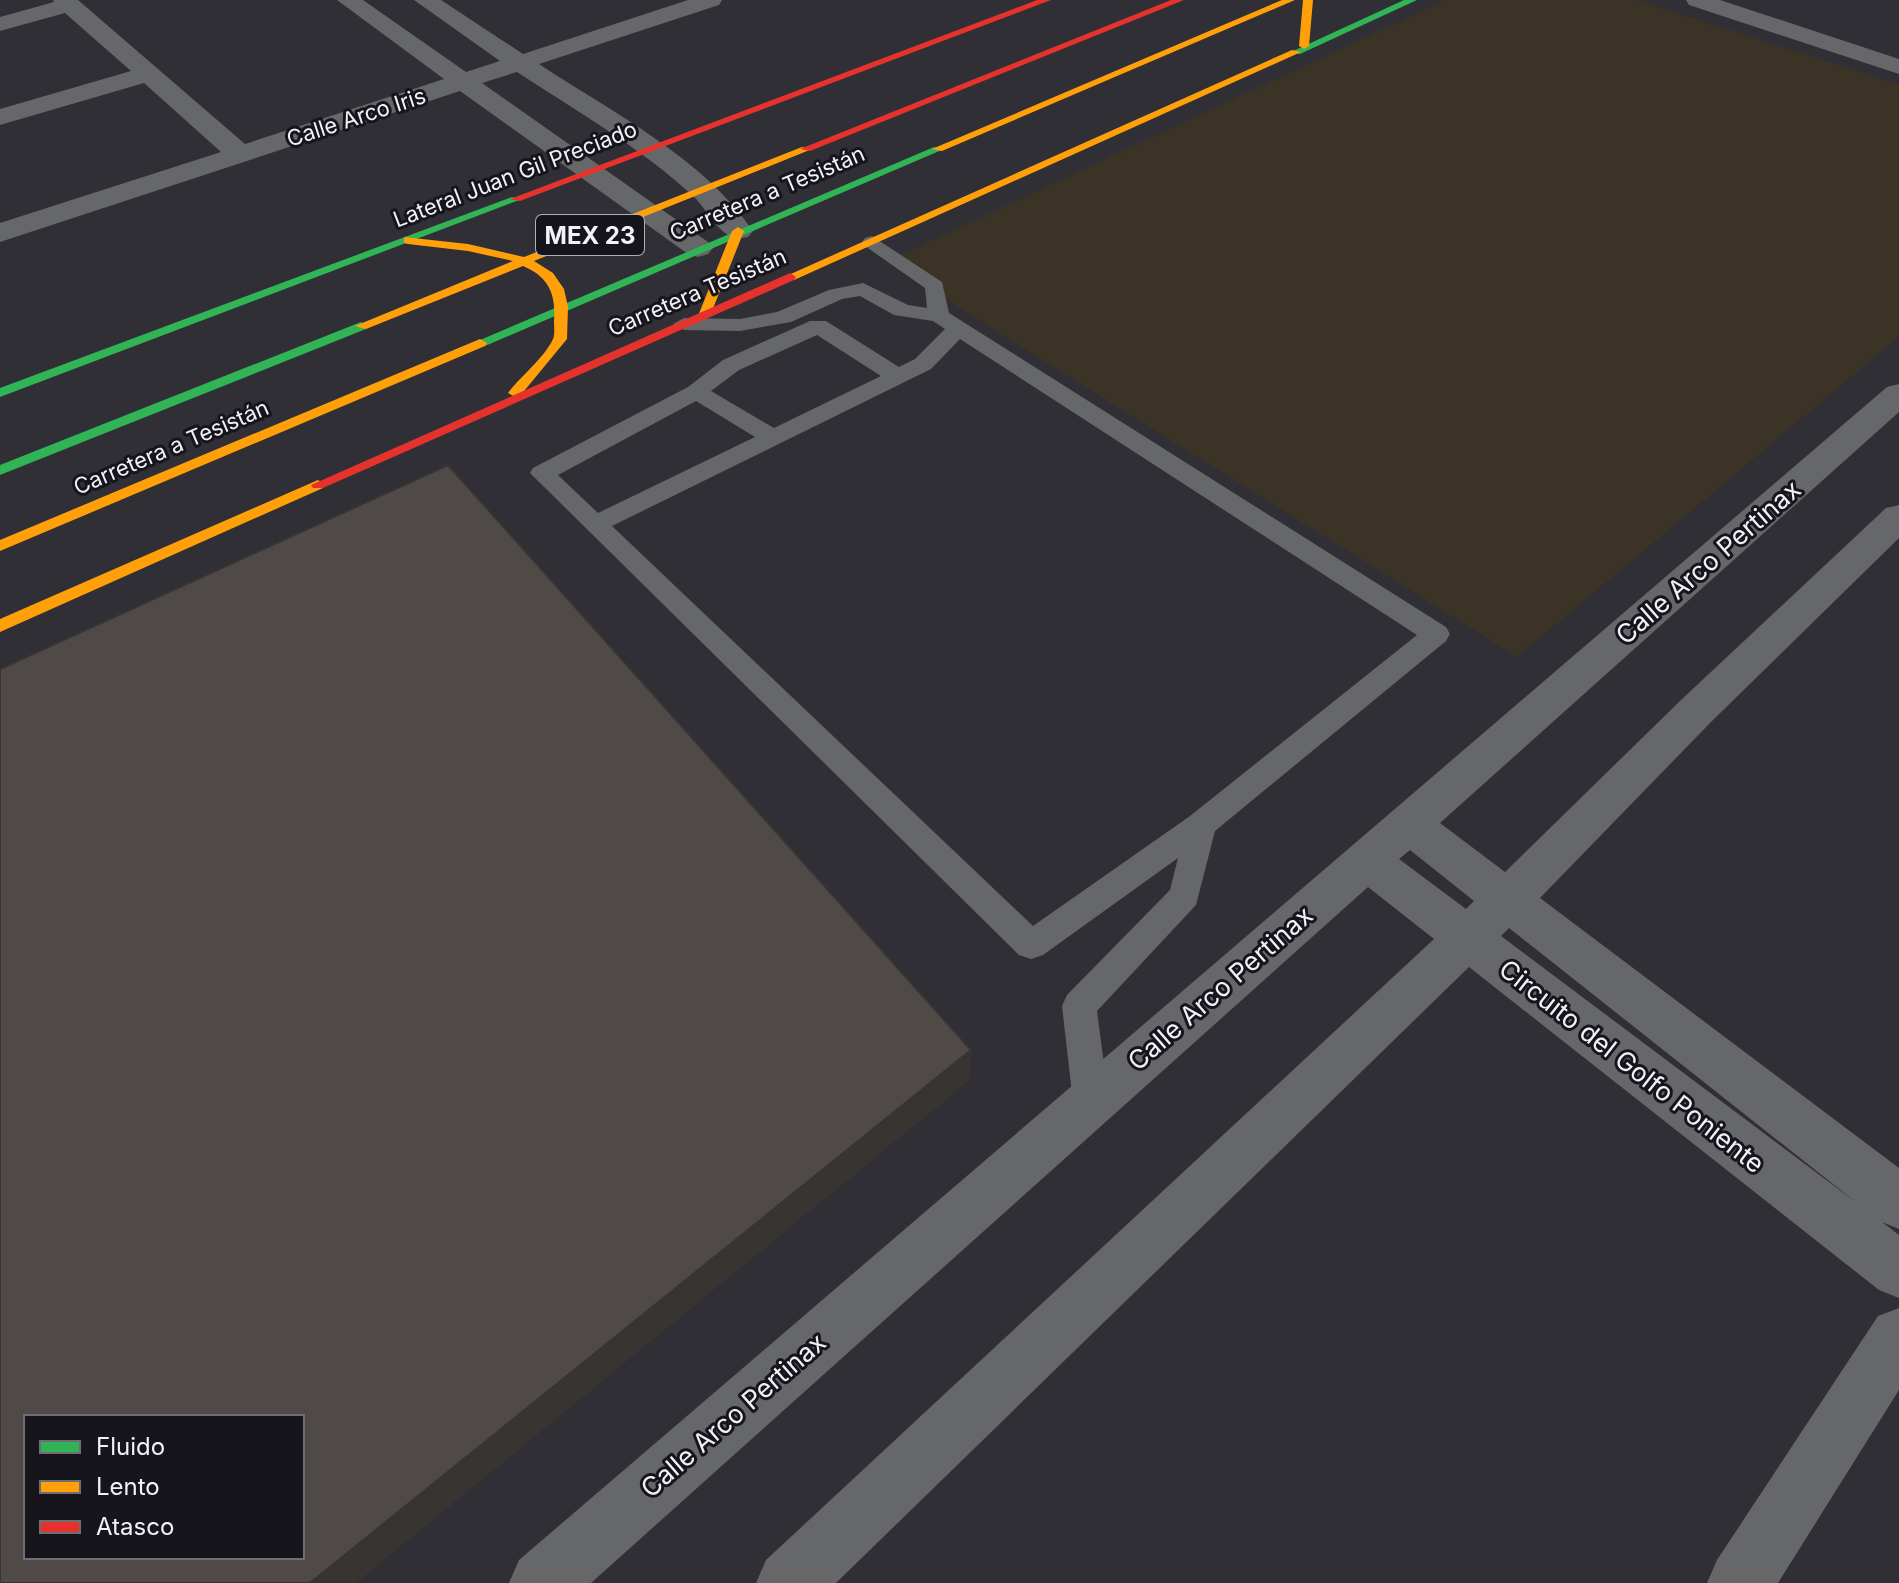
<svg xmlns="http://www.w3.org/2000/svg" width="1899" height="1583" font-family="Inter,sans-serif">
	<rect width="100%" height="100%" fill="#302f36"/>
	<path fill="#3a3326" d="M1445 0H1638L1899 85V337L1517 657 886 262Z"/>
	<g fill="none" stroke-linecap="round" stroke-linejoin="round">
		<path fill="#666769" fill-rule="evenodd" d="M872 236 942 282 949 313 1446 627 1450 634 1446 641 1215 831 1196 905 1097 1011 1109 1102 1104 1114 1091 1119 1078 1114 1073 1102 1062 1006 1067 995 1170 890 1178 858 1043 955 1031 959 1019 955 530 473 533 468 688 387 723 360 810 321H826L899 367 915 359 945 329 933 321 894 315 860 296 842 299 791 322 740 331 684 330 673 324 684 318 740 319 777 312 829 290 863 283 908 305 927 308 925 288 865 246 862 242 865 238ZM817 335 881 376 774 428 711 391 739 370ZM960 339 1417 635 1190 816 1033 926 612 526 931 369ZM696 401 755 437 598 513 558 475Z"/>
		<path fill="#666769" fill-rule="evenodd" d="M53 0H78L245 144 444 79 337 0H363L466 72 500 61 414 0H441L523 54 688 0H722L719 5 539 64C613 113 702 157 753 231L748 237C721 244 711 213 694 197 642 148 576 111 517 72L482 83 708 242 713 248 708 254 698 257 688 254 460 91 0 242V223L221 152 144 83 0 125V109L131 71 65 13 0 31V17L54 2Z
			M1686 0H1720L1899 59V74L1689 5Z
			M1899 384V412L1440 823 1505 872 1681 700 1886 508 1899 505V538L1711 722 1540 898 1899 1168V1229L1882 1222 1899 1235V1298L1879 1290 1469 967 836 1583H756L766 1560 1434 939 1368 887 591 1583H509L519 1560 1887 387ZM1410 850 1474 901 1466 909 1399 859ZM1509 928 1857 1203 1501 936Z
			M1899 1308V1390L1778 1583H1707L1717 1560 1878 1316Z"/>
		<path fill="#30b455" fill-rule="evenodd" d="M1404 0H1417L1300 54 1291 52Z
			M934 147 944 149 485 346 473 343Z
			M512 197 522 199 0 397V388Z
			M361 322 367 326 366 329 0 475V465Z"/>
		<path fill="#ff9f0a" fill-rule="evenodd" d="M1282 0H1295L942 151 932 149Z
			M1303 0H1313L1309 46 1304 49 1299 46Z
			M1292 50 1301 52 794 280 784 277Z
			M802 147 812 149 534 261 553 273 564 289 568 307 567 339 520 396 515 397 508 393C520 377 545 357 553 339 555 335 554 326 554 321 556 294 549 277 523 266L366 329 355 326 513 261 468 251 408 244 404 243V237L468 244 524 257Z
			M738 227 744 231 710 316 699 319 698 316 732 231Z
			M480 339 487 343 485 346 0 551V540Z
			M318 480 325 485 323 488 0 632V619Z"/>
		<path fill="#e5322d" fill-rule="evenodd" d="M1037 0H1051L520 201 510 199Z
			M1171 0H1184L810 151 800 149Z
			M790 273 796 277 794 280 323 488H313L311 485Z"/>
	</g>
	<path fill="#373432" d="M971 1050 970 1080 356 1583H310Z"/>
	<path fill="#4f4a48" stroke="#373432" stroke-width="2" fill-rule="evenodd" d="M448 465 971 1050 310 1583H0V669ZM26 1417H302V1557H26Z"/>
	<g text-anchor="middle" dominant-baseline="central" stroke-width="6" stroke-linejoin="round" paint-order="stroke">
		<g font-size="22" fill="#f2f1fa" stroke="#16151b">
			<text transform="translate(356 117) rotate(-18)">Calle Arco Iris</text>
			<text transform="translate(515 174) rotate(-21)">Lateral Juan Gil Preciado</text>
			<text transform="translate(767 193) rotate(-23)">Carretera a Tesistán</text>
			<text transform="translate(697 292) rotate(-23)">Carretera Tesistán</text>
			<text transform="translate(171 447) rotate(-23)">Carretera a Tesistán</text>
		</g>
		<rect fill="#16151b" stroke="#b0afb7" stroke-width="2" x="536" y="215" width="108" height="40" rx="6"/>
		<g font-size="24" font-weight="bold" fill="#f2f1fa">
			<text x="590" y="235">MEX 23</text>
		</g>
		<g font-size="26" fill="#f2f1fa" stroke="#16151b">
			<text transform="translate(1708 562) rotate(-41)">Calle Arco Pertinax</text>
			<text transform="translate(1220 988) rotate(-41)">Calle Arco Pertinax</text>
			<text transform="translate(1632 1066) rotate(38)">Circuito del Golfo Poniente</text>
			<text transform="translate(733 1415) rotate(-41)">Calle Arco Pertinax</text>
		</g>
	</g>
	<rect x="24" y="1415" width="280" height="144" fill="#16151b" stroke="#6e6d74" stroke-width="2"/>
	<rect x="40" y="1441" width="40" height="12" fill="#30b455" stroke="#6e6d74" stroke-width="2"/>
	<text x="96" y="1455" font-size="24" fill="#f2f1fa">Fluido</text>
	<rect x="40" y="1481" width="40" height="12" fill="#ff9f0a" stroke="#6e6d74" stroke-width="2"/>
	<text x="96" y="1495" font-size="24" fill="#f2f1fa">Lento</text>
	<rect x="40" y="1521" width="40" height="12" fill="#e5322d" stroke="#6e6d74" stroke-width="2"/>
	<text x="96" y="1535" font-size="24" fill="#f2f1fa">Atasco</text>
</svg>
